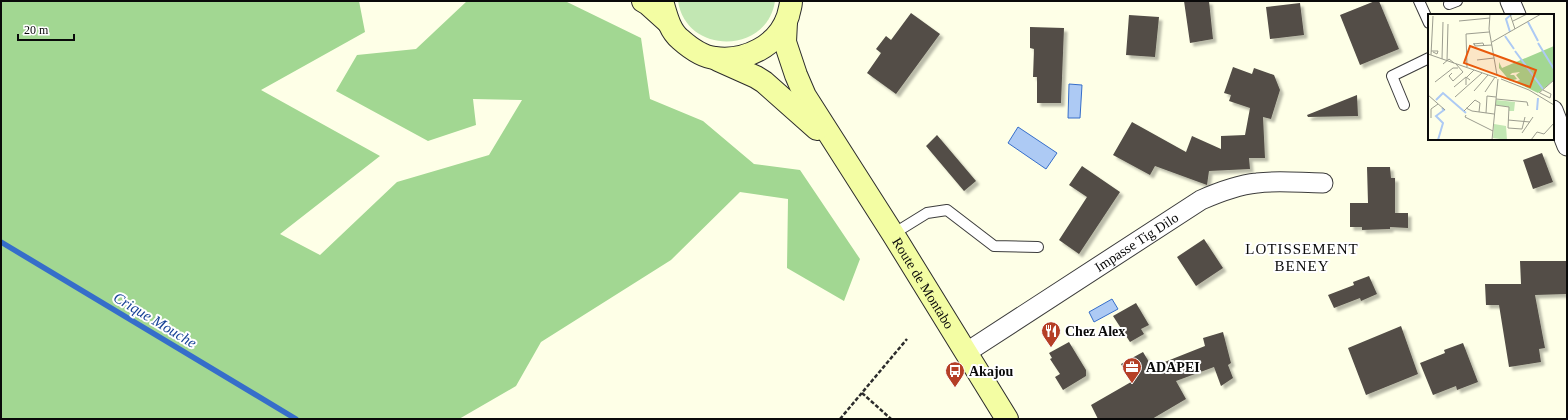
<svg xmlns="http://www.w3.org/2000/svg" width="1568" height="420" font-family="'Times New Roman',serif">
	<defs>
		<filter id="shadow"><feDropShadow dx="3.5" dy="3.5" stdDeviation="1" flood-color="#0004"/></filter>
	</defs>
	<rect width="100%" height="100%" fill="#feffe7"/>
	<path fill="#c2e7b3" d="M678 1H775C767 55 686 55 678 1Z"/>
	<path fill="#a2d792" d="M1 1H359L365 32 261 90 380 156 280 234 320 255 397 182 489 155 522 100 473 99 476 125 428 141 336 91 357 55 416 49 467 1H565L641 38 650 99 703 121 754 164 800 170 860 259 844 301 787 268 788 199 740 192 671 260 541 342 516 386 459 419H1Z"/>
	<path fill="#adcaf4" stroke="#366eca" d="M1069 84 1082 85 1080 118H1068Z
		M1018 127 1057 153 1046 169 1008 143Z
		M1112 299 1118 309 1094 322 1089 312Z"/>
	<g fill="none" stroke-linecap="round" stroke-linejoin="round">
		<path stroke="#366eca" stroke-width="5.5" d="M1 242 296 419"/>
	</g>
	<path fill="#524d46" filter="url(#shadow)" d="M1184 1H1209L1213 39 1190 43Z
		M1375 1H1379L1399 49 1360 65 1340 15Z
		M1300 3 1304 35 1270 39 1266 7Z
		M911 13 940 34 896 94 867 73 881 53 876 49 886 36 891 40Z
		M1129 15 1159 17 1155 57 1126 55Z
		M1030 27 1064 28 1061 103H1037V77H1033L1034 49 1030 48Z
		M1233 67 1252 74 1254 68 1274 75 1280 90 1271 119 1263 117 1265 158H1249L1250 169 1209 171 1207 185 1155 166 1150 175 1113 155 1132 122 1186 152 1192 136 1221 149V136L1245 135 1250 108 1229 101 1231 95 1224 93Z
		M1357 95 1358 116 1308 117 1307 115Z
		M937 135 976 181 964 191 926 146Z
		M1542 153 1553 182 1533 189 1523 160Z
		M1082 166 1120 192 1079 254 1059 240 1087 197 1069 185Z
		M1367 167H1390L1391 178H1395V213H1408V228L1390 227V229L1362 230V227H1350V203H1368Z
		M1204 239 1223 268 1196 286 1177 257Z
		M1520 261H1567V294L1535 295 1545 348 1539 349 1541 362 1509 367 1499 305H1486L1485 284H1521Z
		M1369 276 1377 294 1361 301 1360 298 1334 308 1328 295 1354 285 1353 282Z
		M1136 303 1149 325 1141 329 1144 334 1130 342 1113 316Z
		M1401 326 1418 374 1366 395 1348 348Z
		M1223 332 1231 363 1228 365 1233 378 1221 386 1214 367 1176 381 1186 399 1152 419H1098L1091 405 1131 382 1121 364 1143 352 1152 367 1205 346 1203 338Z
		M1069 342 1086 370V376L1063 390 1055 377 1060 374 1050 359 1052 358 1049 353Z
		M1463 343 1478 382 1457 390 1456 386 1433 395 1420 363 1445 353 1444 350Z"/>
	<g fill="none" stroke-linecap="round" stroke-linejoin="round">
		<g stroke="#3d3d3d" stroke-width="12">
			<path id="lane" d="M1419 1 1429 23
				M1449 4 1457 1
				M1404 105 1392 76 1429 58
				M893 234 927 213 947 210 994 246 1038 247"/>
		</g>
		<g stroke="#3d3d3d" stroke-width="21">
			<g id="street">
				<path d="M1510 1 1516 15"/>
				<path d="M1553 110 1567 146"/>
				<path id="s1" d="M967 352 1201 200C1219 192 1238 185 1257 183 1279 180 1302 183 1323 183"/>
			</g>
		</g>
		<g stroke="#2c2c2c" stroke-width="24">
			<g id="secondary">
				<path d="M643 1 648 4 668 22"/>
				<path d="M662 1C666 14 669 30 680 39 689 47 703 57 715 58 745 62 778 46 788 16 789 11 791 6 791 1"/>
				<path id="s2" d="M786 22 785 42 796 75 805 96 893 234 1007 419"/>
				<path d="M718 60 756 77 764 82 817 129"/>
			</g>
		</g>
		<path stroke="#2c2c2c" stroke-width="2.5" stroke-dasharray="4 2" stroke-linecap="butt" d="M862 393 891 419
			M840 419 907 339"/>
		<use href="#lane" stroke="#fff" stroke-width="10"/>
		<use href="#street" stroke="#fff" stroke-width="19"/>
		<use href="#secondary" stroke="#f3fda3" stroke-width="22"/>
	</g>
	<defs>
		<g id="restaurant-pin" transform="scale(1)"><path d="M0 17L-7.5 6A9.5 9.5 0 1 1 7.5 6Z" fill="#b53f26" stroke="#fff"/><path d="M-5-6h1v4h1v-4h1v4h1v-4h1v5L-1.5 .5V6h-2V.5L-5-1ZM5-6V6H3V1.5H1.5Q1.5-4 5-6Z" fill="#fff"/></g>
		<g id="office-pin" transform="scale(1)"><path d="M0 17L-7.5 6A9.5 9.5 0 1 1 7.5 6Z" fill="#b53f26" stroke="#fff"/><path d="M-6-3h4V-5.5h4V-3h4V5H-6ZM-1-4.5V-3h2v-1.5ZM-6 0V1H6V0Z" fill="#fff"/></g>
		<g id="bus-pin" transform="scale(1)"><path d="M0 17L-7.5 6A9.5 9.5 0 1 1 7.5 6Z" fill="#b53f26" stroke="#fff"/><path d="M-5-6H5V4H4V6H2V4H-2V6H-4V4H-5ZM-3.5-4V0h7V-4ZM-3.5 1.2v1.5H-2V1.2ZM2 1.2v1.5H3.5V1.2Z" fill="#fff"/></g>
	</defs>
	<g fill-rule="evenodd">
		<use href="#restaurant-pin" x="1051" y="331"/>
		<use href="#office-pin" x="1132" y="367"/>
		<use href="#bus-pin" x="955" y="371"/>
	</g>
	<g text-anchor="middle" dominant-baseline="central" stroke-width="4" stroke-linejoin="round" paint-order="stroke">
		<g font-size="14" fill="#0a0a0a" stroke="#fff">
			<text stroke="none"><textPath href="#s1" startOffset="202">Impasse Tig Dilo</textPath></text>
			<text stroke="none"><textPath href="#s2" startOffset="299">Route de Montabo</textPath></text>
		</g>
		<g font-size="14" font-weight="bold" fill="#0a0a0a" stroke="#fff" text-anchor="start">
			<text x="1065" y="331">Chez Alex</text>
			<text x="1146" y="367">ADAPEI</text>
			<text x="969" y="371">Akajou</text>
		</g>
		<g font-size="15" letter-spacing="1" fill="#0a0a0a" stroke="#fff">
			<text x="1302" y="249">LOTISSEMENT<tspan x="1302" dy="17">BENEY</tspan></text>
		</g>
		<g font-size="15" font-style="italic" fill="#174397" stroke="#fff">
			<text transform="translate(155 320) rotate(31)">Crique Mouche</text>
		</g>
	</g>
	<g transform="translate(1428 14)">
		<rect width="126" height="126" fill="#feffe7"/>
		<path d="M68 86 87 88 86 97H81V93L68 91ZM66 110 78 112 79 126 65 124Z" fill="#c2e7b3"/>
		<path d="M126 32V66L110 79 87 68 92 66 88 61 92 58 84 59 82 61H86L89 65 82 67 71 54V48L74 54Z" fill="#a2d792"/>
		<path fill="none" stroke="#adcaf4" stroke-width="2" d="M100 8 110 27M82 18 78 5 84 0M77 22 86 35M110 29 126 55M87 37 115 75M8 86 15 79 38 99M109 96 110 84M10 126 15 109 8 102 16 96 14 94"/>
		<path fill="none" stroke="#9c9d8f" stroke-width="1" d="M62 0 61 15 69 61M82 0 87 15M31 7 62 4M85 7 99 0M64 28 113 0M46 29 47 32 64 31M45 30 55 29 56 32M3 37H10L9 40 5 38M0 40 69 64M3 41 5 2M14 45 15 8M49 46 66 44M19 47 20 10M15 50 21 45 26 49M39 53 38 20 61 18M24 59 21 62 25 67 35 58 28 50M73 65 101 76 126 91M7 68 25 54H30M38 71V64L46 56M26 73 38 63 42 66M46 77 60 61M57 78 67 63M111 79 126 66M112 79 122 84 123 80 115 76M0 81 17 96M27 83 54 59M68 85 99 88 100 92M67 91 81 93 80 114 94 115 97 103M38 94 44 97 66 100M36 97 47 86 52 89 51 98M58 99 59 82 68 83M38 101 37 103 65 117M3 104V95L10 90M80 106 102 108M94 119 105 103M64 126 70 65M103 126 109 118 116 120 126 109"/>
		<path fill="#e8590c" fill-opacity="0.15" stroke="#e8590c" stroke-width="2" d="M42 32 108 56 102 73 36 49Z"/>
		<rect width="126" height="126" fill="none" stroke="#0a0a0a" stroke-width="2"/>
	</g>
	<rect width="1568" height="420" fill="none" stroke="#0a0a0a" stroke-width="4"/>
	<path d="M18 34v6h56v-6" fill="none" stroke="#0a0a0a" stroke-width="2"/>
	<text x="24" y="34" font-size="12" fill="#0a0a0a" stroke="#ffffff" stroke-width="3" paint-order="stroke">20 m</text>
</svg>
